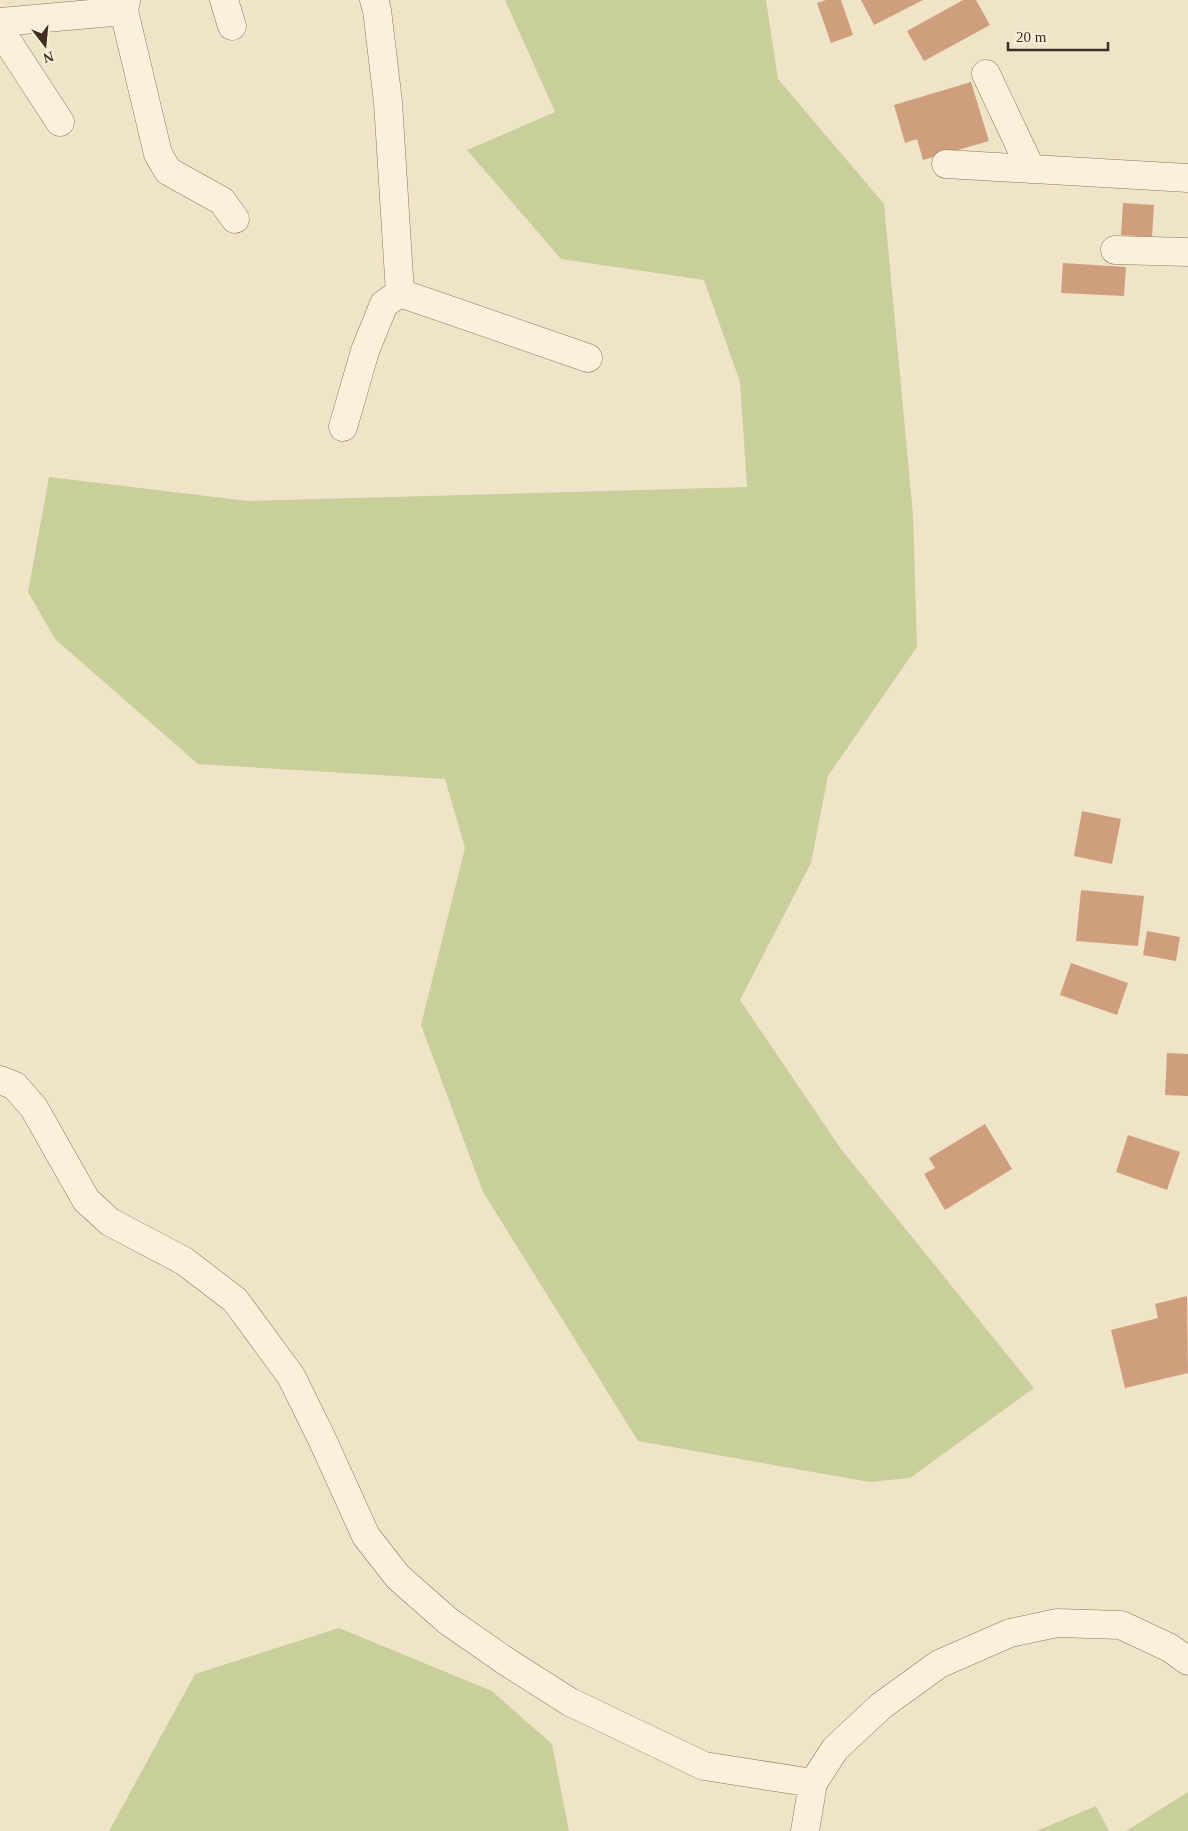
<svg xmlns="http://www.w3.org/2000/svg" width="1188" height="1831" font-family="'Times New Roman',serif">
	<rect width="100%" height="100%" fill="#f0e4c8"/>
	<path fill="#c9cf9b" d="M505 0H766L778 79 884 204 913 514 917 647 828 776 811 863 740 1000 841 1149 1034 1388 910 1478 869 1482 638 1441 483 1192 421 1025 465 848 445 779 198 764 55 639 28 592 49 477 248 501 747 487 740 382 704 280 561 259 467 150 555 112Z
		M339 1628 492 1691 552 1744 569 1831H109L195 1674Z
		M1188 1792V1831H1126Z
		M1096 1806 1109 1831H1036Z"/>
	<path fill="#cf9f7d" d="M826 0H841L853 35 831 43 817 3Z
		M861 0H923L874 25Z
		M963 0H976L990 25 924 61 907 31Z
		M971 82 989 141 923 160 917 139 905 143 894 105Z
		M1123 203 1154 205 1152 237 1121 235Z
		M1063 263 1126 267 1124 296 1061 293Z
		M1082 811 1121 819 1112 864 1074 856Z
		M1081 890 1144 896 1138 946 1076 941Z
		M1147 931 1180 937 1176 961 1143 955Z
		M1071 963 1128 983 1117 1015 1060 995Z
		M1167 1053 1188 1054V1096L1165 1095Z
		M985 1124 1012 1169 945 1210 924 1174 935 1168 929 1158Z
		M1128 1135 1180 1152 1167 1190 1116 1172Z
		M1187 1296 1188 1373 1125 1388 1111 1330 1158 1318 1155 1304Z"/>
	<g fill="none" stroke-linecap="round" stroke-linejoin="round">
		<g stroke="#8d765c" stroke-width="29">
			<path id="minor" d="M126 0 124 11 158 154 168 171 222 201 235 219
				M224 0 232 26
				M374 0 377 10 388 102 400 293
				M0 22 124 11
				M0 30 60 122
				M986 74 1031 169
				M946 164 1188 178
				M1115 250 1188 252
				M343 427 365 351 384 304 400 293 588 358
				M0 1080 15 1086 34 1108 86 1200 110 1222 184 1261 235 1300 291 1376 322 1439 366 1536 398 1577 448 1621 507 1662 570 1702 704 1766 813 1783
				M805 1831 813 1783 835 1749 881 1706 939 1664 1010 1633 1057 1623 1121 1625 1170 1648 1188 1661"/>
		</g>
		<use href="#minor" stroke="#faf1dc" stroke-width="28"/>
	</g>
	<g transform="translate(45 45) rotate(164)" stroke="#f7eed8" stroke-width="4" paint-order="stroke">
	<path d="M0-4L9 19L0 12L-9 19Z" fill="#3d2e20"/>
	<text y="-8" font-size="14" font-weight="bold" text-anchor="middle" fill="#3d2e20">N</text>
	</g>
	<path d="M1008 42v8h100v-8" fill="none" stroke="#3d2e20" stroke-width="2.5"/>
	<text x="1016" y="42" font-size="15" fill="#3d2e20" stroke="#f7eed8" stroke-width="4" paint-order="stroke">20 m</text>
</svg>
